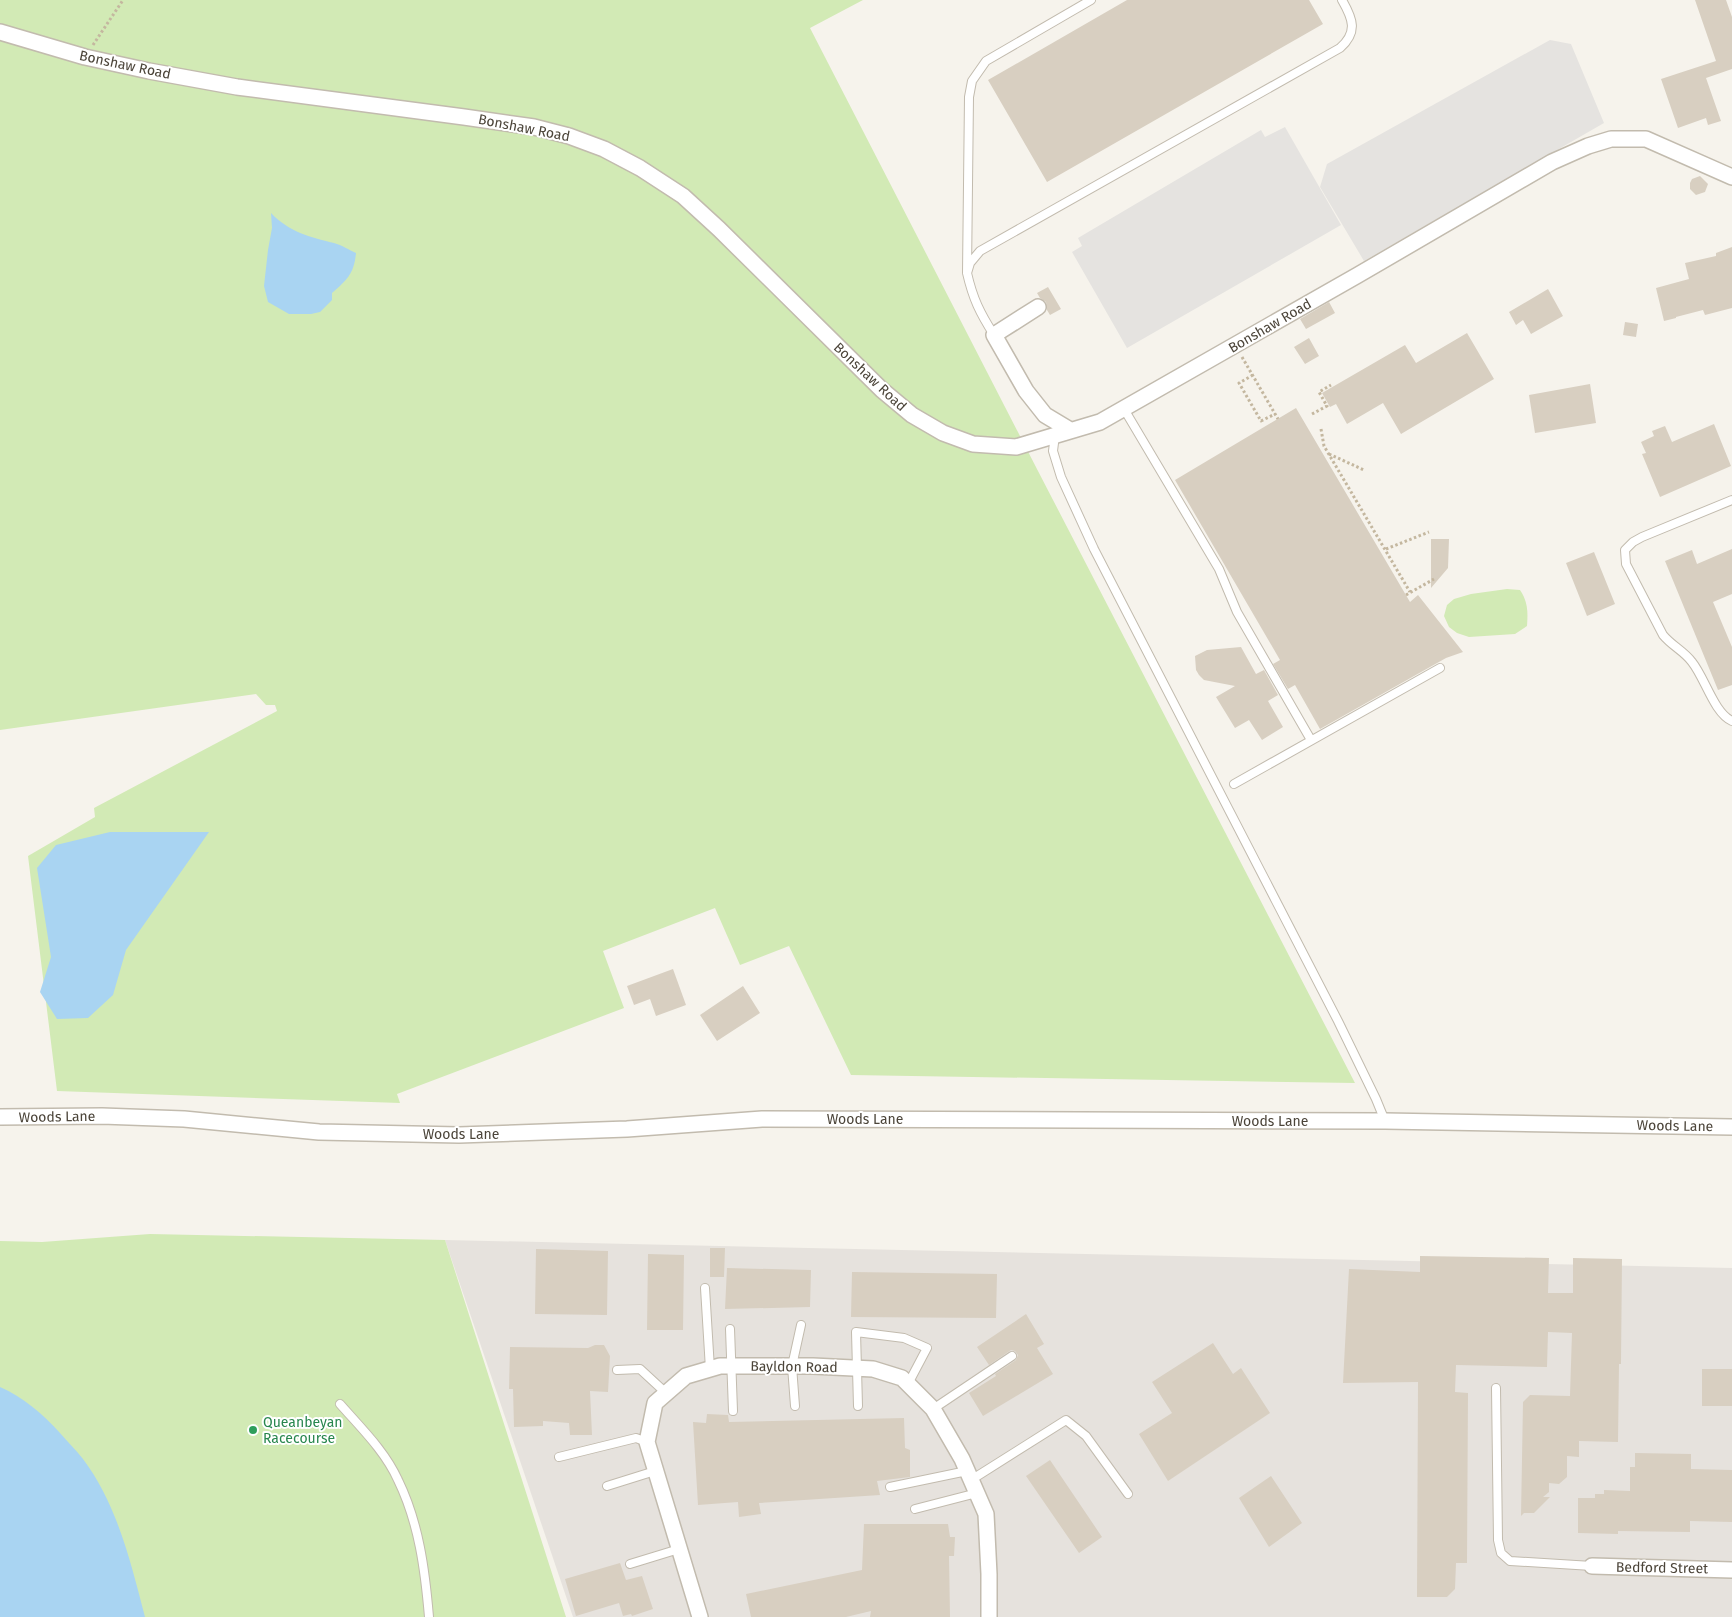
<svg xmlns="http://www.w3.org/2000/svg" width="1732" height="1617" font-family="'Fira Sans',sans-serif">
	<rect width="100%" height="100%" fill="#f6f3ec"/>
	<path fill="#e6e2dd" d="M445 1240 1732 1268V1617H573Z"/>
	<path fill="#d2eab5" d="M0 0H863L810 28 1038 471 1355 1083 851 1075 789 946 740 965 715 908 603 951 624 1008 397 1094 400 1103 57 1091 28 856 95 817 94 808 277 711 275 705H266L256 694 0 730Z
		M1507 589 1520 590C1528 602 1528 612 1527 626L1515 634 1469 637 1457 633 1449 627 1444 616 1447 605 1454 599 1471 594Z
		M150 1234 445 1240 566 1617H0V1241L42 1242Z"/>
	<path fill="#e5e3e0" d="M1550 40 1571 44 1604 123 1364 261 1320 187 1327 164Z
		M1285 127 1341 225 1127 348 1072 252 1082 246 1078 238 1261 130 1265 137Z"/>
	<path fill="#a9d4f2" d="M271 213C289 232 310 237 334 243 342 245 349 250 356 253 354 274 347 280 332 293V300L320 312 311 314H289L268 302 264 286 268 250 272 228Z
		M110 832H209L126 950 113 995 88 1018 57 1019 40 992 51 957 37 868 56 845Z
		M0 1387C23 1397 43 1414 60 1433 67 1441 76 1450 83 1459 117 1504 131 1563 145 1617H0Z"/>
	<path fill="#d8cfc1" d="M1127 0H1309L1323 24 1047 182 988 80Z
		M1695 0H1726L1732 17V69L1706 78 1721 121 1708 125 1706 118 1678 128 1661 79 1716 61Z
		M1700 176 1708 184 1705 192 1696 195 1690 189V183L1692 179Z
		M1732 247V308L1705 315 1703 310 1676 317V318L1664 321 1656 288 1689 279 1685 263 1716 256V253Z
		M1048 287 1061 309 1050 315 1047 310 1046 302 1040 298 1037 293Z
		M1548 289 1563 316 1531 334 1523 320 1516 325 1509 312Z
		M1329 302 1335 313 1306 329 1300 319Z
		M1625 322 1638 324 1636 337 1623 335Z
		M1467 333 1494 379 1401 434 1383 403 1347 424 1336 404 1330 407 1322 393 1405 345 1416 363Z
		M1309 338 1319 356 1305 364 1294 347Z
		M1590 384 1596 423 1535 433 1529 395Z
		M1296 408 1410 602 1418 595 1463 652 1446 658 1320 729 1295 685 1288 689 1273 664 1280 660 1175 480Z
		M1714 424 1731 466 1660 497 1642 454 1646 453 1641 442 1654 436 1652 431 1665 426 1672 442Z
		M1431 539H1449L1448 568 1431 588Z
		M1732 549V594L1713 602 1732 647V685L1718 690 1665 561 1692 550 1697 564Z
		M1594 552 1615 604 1587 616 1566 563Z
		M1241 647 1256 674 1264 670 1278 695 1268 701 1283 727 1262 740 1249 720 1235 728 1216 697 1235 686 1204 680 1199 675 1196 670 1195 656 1207 650Z
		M673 969 686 1005 656 1016 650 999 634 1005 627 986Z
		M743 986 760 1013 717 1041 700 1015Z
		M710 1248H725L724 1277H710Z
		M536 1249 608 1251 607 1315 535 1314Z
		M648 1254 684 1255 683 1330H647Z
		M1420 1256 1549 1258 1548 1293H1573V1258L1622 1259 1621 1364H1619L1618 1442 1579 1441V1457L1567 1456V1477L1559 1484 1549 1483V1492L1543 1497H1550L1534 1513H1524L1521 1516 1523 1402 1530 1395 1570 1396 1572 1333 1548 1332 1547 1367 1456 1365 1455 1392 1468 1393 1467 1563H1456L1455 1589 1447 1597H1417L1418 1382 1343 1383 1349 1269 1420 1272Z
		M727 1268 811 1270 810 1307 725 1309Z
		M852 1272 997 1274 996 1318 851 1317Z
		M1026 1314 1044 1344 1037 1348 1053 1374 983 1416 969 1393 996 1376 995 1374 1016 1360 1018 1355 1015 1351 1011 1350 989 1365 977 1347Z
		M1213 1343 1233 1374 1241 1368 1270 1413 1168 1481 1139 1434 1172 1413 1152 1382Z
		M595 1345H604L610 1356 608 1392 590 1391 592 1435H570L569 1423 543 1421V1426L514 1427 513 1389H509L510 1347 588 1348Z
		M1702 1369H1732V1406H1702Z
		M707 1414 728 1415 729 1422 904 1418 905 1448 910 1450V1477L877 1481 880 1495 759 1503 761 1514 739 1517 738 1502 698 1505 693 1422 706 1423Z
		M1635 1453 1691 1454V1469L1732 1470V1522L1690 1521V1532L1618 1531V1534L1578 1533V1498H1595V1494H1604V1490L1630 1491V1467H1635Z
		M1050 1460 1102 1537 1079 1553 1026 1476Z
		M1271 1476 1302 1523 1269 1547 1239 1498Z
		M864 1524H948L950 1537H955L954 1556H949L950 1617H870L871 1611 846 1617H751L746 1594 862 1570Z
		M620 1563 626 1580 642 1576 653 1609 632 1616 631 1614 623 1616 619 1603 576 1616 565 1579Z"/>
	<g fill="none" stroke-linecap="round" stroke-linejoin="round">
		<g stroke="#c2bbae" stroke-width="10">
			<path id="lane" d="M967 273 970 263 980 251 1340 48C1358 32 1353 19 1342 0
				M994 335C980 313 973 299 967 273L969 97 972 81 986 61 1091 0
				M1124 409 1219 569 1237 612 1311 740
				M1055 435 1053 451 1061 477 1094 549 1338 1021 1376 1099 1385 1121
				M1732 500 1642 537 1633 542 1625 550 1626 564 1663 635C1672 646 1684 651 1692 662 1705 678 1714 713 1732 721
				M1234 784 1440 668
				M705 1288 710 1369
				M730 1329 733 1411
				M617 1370 640 1369 666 1393
				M1496 1388 1498 1540 1501 1553 1510 1561 1592 1566
				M340 1404C361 1428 385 1451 398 1480 419 1523 425 1570 429 1617
				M795 1406 792 1366 801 1325
				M858 1406 856 1332 904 1338 927 1348 908 1384
				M933 1409 1012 1356
				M559 1457 636 1438 647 1442
				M971 1480 1066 1420 1086 1436 1128 1494
				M607 1486 655 1471
				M890 1487 967 1471
				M915 1509 977 1493
				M630 1564 679 1549"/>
		</g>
		<g stroke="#c2bbae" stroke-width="18">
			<path id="street" d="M0 32 85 57 149 71 237 87 464 117 534 127 569 136 604 149 640 168 683 196 719 229 882 390 912 415 943 433 973 444 1016 447 1100 422 1358 275 1552 162 1588 146 1611 139H1646L1732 177
				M1038 307 994 335 1026 391 1045 415 1070 430
				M0 1117 102 1116 184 1119 319 1132 459 1135 627 1129 762 1119 1385 1121 1732 1127
				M1592 1566 1732 1570
				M700 1617 647 1442 655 1403 686 1376 720 1366H813L873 1369 902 1378 933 1409 962 1459 986 1514 989 1574V1617"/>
		</g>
		<path stroke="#c4b79f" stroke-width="3" stroke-dasharray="2.5 2.5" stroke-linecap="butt" d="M93 45 123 0
			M1242 357 1278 419
			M1253 375 1239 383 1261 421 1275 414
			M1312 414 1327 406 1319 392 1331 385
			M1321 429 1324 446 1410 592
			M1329 454 1364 470
			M1386 549 1429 532
			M1406 595 1434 579"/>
		<use href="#lane" stroke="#fff" stroke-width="8"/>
		<use href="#street" stroke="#fff" stroke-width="15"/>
	</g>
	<circle fill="#2e9e5b" stroke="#fff" stroke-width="2" cx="253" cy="1430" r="5"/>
	<g text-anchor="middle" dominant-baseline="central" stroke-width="4" stroke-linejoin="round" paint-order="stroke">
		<g font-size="14" fill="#4b4439" stroke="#fff">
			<text transform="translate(125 65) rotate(12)">Bonshaw Road</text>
			<text transform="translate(524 128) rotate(11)">Bonshaw Road</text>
			<text transform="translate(1270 326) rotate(-30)">Bonshaw Road</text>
			<text transform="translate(870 377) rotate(43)">Bonshaw Road</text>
			<text transform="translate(57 1117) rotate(-1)">Woods Lane</text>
			<text x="865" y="1119">Woods Lane</text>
			<text x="1270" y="1121">Woods Lane</text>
			<text transform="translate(1675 1126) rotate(1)">Woods Lane</text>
			<text x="461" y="1134">Woods Lane</text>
			<text transform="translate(794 1367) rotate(1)">Bayldon Road</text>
			<text transform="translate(1662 1568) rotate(1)">Bedford Street</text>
		</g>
		<g font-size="14" fill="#27864d" stroke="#fff" text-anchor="start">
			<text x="263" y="1422">Queanbeyan<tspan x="263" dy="16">Racecourse</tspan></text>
		</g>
	</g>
</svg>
